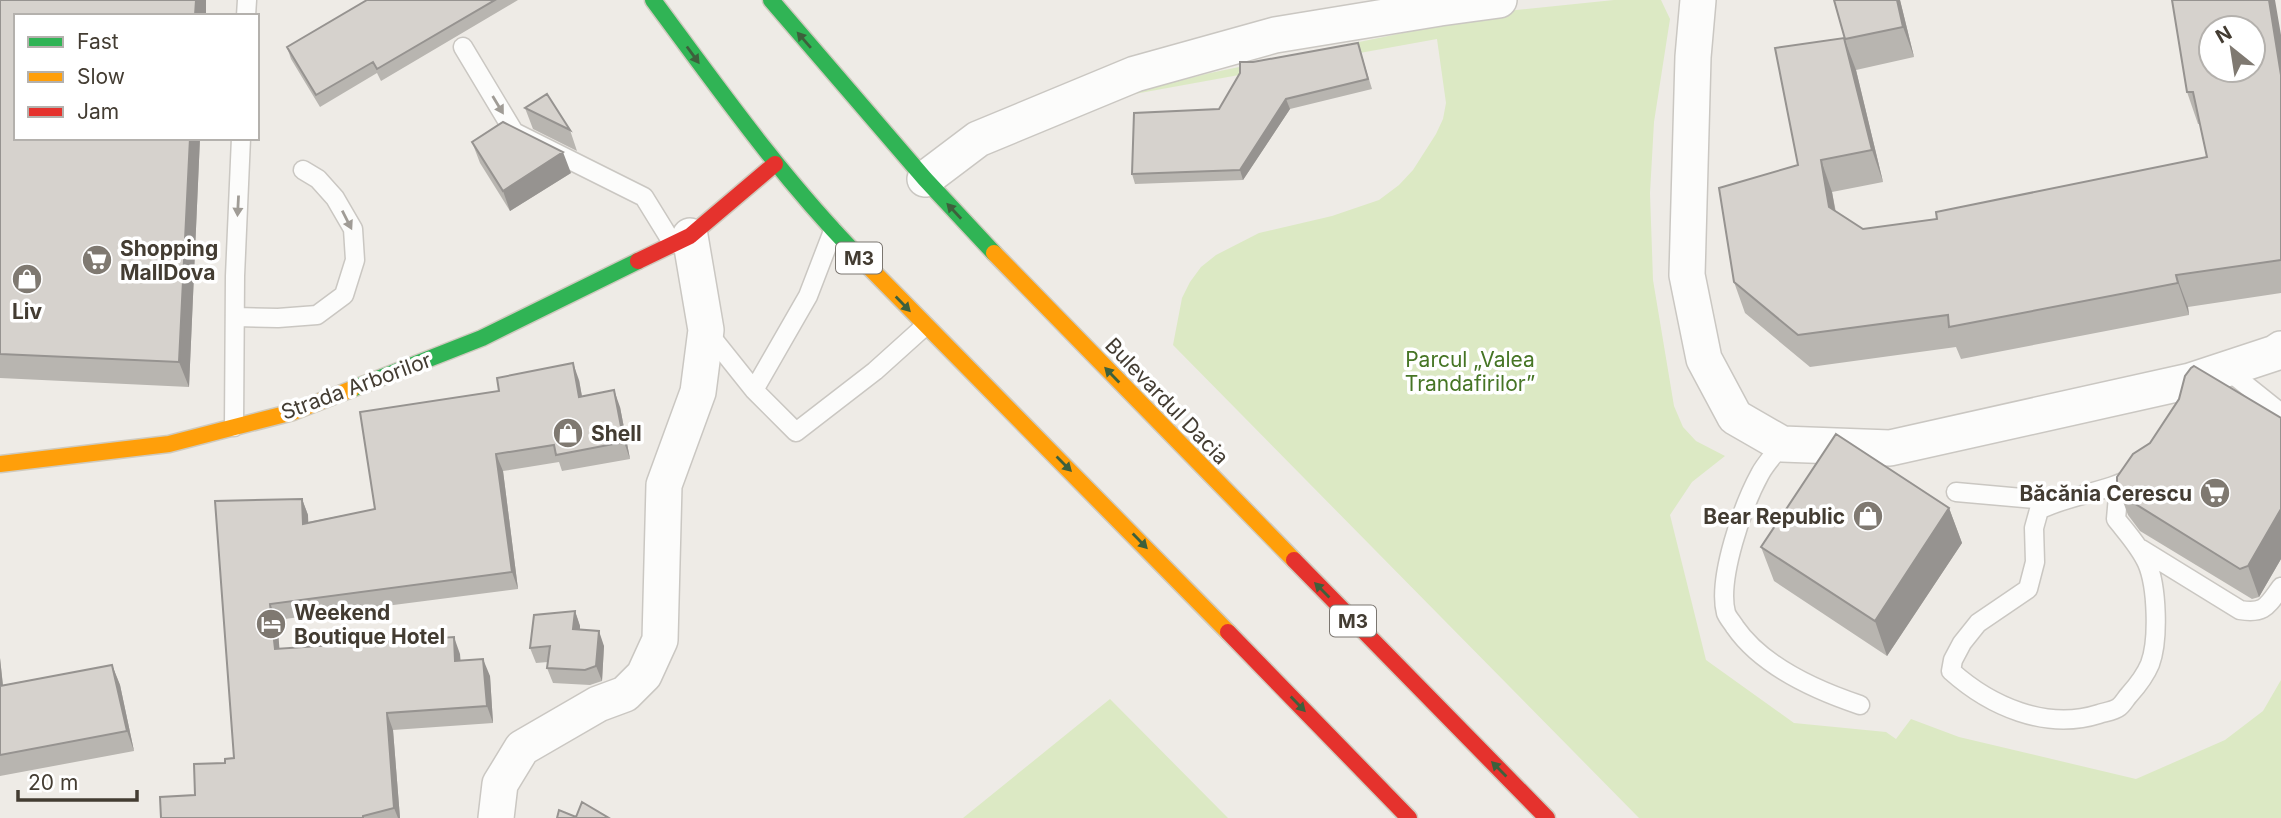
<svg xmlns="http://www.w3.org/2000/svg" width="2281" height="818" font-family="Inter,sans-serif">
	<rect width="100%" height="100%" fill="#eeebe6"/>
	<path fill="#dce9c4" d="M1614 0H1661L1670 19 1654 122 1650 193 1653 280 1674 406 1683 427 1696 441 1725 456 1692 482 1670 515 1706 660 1794 723 1886 732 1896 739 1911 719 1959 737 2136 779 2225 740 2263 711 2281 680V818H1639L1173 345 1182 298 1190 282 1201 267 1216 255 1259 233 1332 216 1379 200 1399 185 1413 170 1436 134 1443 119 1446 103 1437 39 1107 99 1210 73 1446 24 1458 16Z
		M1110 699 1228 818H963Z"/>
	<g fill="none" stroke-linecap="round" stroke-linejoin="round">
		<g stroke="#cac7c2" stroke-width="21">
			<path id="lane" d="M246 16 247 0
				M463 47 514 132 644 197 673 244
				M235 317 278 318 317 315 344 295 355 260 353 229 335 198 318 179 303 170
				M706 330 754 390 796 432 875 371 925 326
				M2226 369 2281 413
				M754 390 808 296 833 231
				M234 427 235 276 241 138
				M1782 444C1775 454 1765 464 1760 474 1743 505 1717 579 1726 613 1728 618 1732 622 1735 627 1762 666 1815 690 1860 705
				M2119 485 2116 519C2127 533 2140 547 2147 563 2157 586 2159 640 2150 664 2145 676 2138 685 2129 695 2126 698 2123 704 2119 707 2114 711 2105 712 2099 714 2046 731 1990 706 1951 671L1953 660 1962 643 1978 623 2028 589 2035 562 2034 528 2039 510C2071 494 2106 493 2138 475
				M1956 492 2056 501
				M2141 549 2240 610C2265 614 2267 606 2281 587"/>
		</g>
		<g stroke="#cac7c2" stroke-width="38">
			<path id="street" d="M1698 0 1693 57 1687 275 1704 359 1735 417 1782 444 1890 448 2190 381 2275 353 2281 349
				M925 179 978 139 1135 74 1275 35 1440 8 1499 0
				M496 818 500 784 522 748 598 704 625 694 644 675 660 640 664 485 698 392 706 330 690 236"/>
		</g>
		<g stroke="#cfcabe" stroke-width="19">
			<path id="fast" d="M653 0C719 89 783 180 861 259
				M771 0 925 179 994 253
				M352 389 482 338 638 261"/>
		</g>
		<g stroke="#cfcabe" stroke-width="19">
			<path id="slow" d="M994 253 1294 560
				M861 259 1228 632
				M0 464 169 444 293 412 352 389"/>
		</g>
		<g stroke="#cfcabe" stroke-width="19">
			<path id="jam" d="M638 261 690 236 775 164
				M1294 560 1547 818
				M1228 632 1409 818"/>
		</g>
		<use href="#lane" stroke="#fcfcfb" stroke-width="18"/>
		<use href="#street" stroke="#fcfcfb" stroke-width="35"/>
		<use href="#fast" stroke="#30b455" stroke-width="16"/>
		<use href="#slow" stroke="#ff9f0a" stroke-width="16"/>
		<use href="#jam" stroke="#e5322d" stroke-width="16"/>
	</g>
	<path fill="#b8b5b0" d="M0 0H206V16H16V138H200L189 387 0 378Z
		M367 0H518L381 81 377 73 320 107 291 59 287 47Z
		M1834 0H1900L1914 57 1856 70 1883 182 1832 192 1836 212 1863 229 1937 219 2207 157 2200 124H2198L2187 92 2281 35V293L2188 307 2189 315 1961 359 1956 347 1810 367 1745 313 1734 282 1798 165 1845 39Z
		M1358 43 1372 89 1290 109 1243 180 1135 184 1132 174 1219 109 1253 62Z
		M525 108 570 130 577 151 533 129Z
		M472 142 571 173 510 211 480 163Z
		M579 380 582 396 620 407 630 459 562 471 559 462 503 471 518 589 277 620 279 648 460 654V661L490 676 493 723 393 730 400 818H161L195 795 225 763 234 758 215 501 302 499 308 515V522L375 509Z
		M2281 418V559L2259 597 2252 599 2140 531 2128 515 2117 485Z
		M1949 508 1962 543 1887 656 1774 581 1761 547Z
		M575 611 580 626V630L604 646 602 681 590 685 553 683 547 668 548 662 536 663 530 648Z
		M0 658 3 685 112 665 120 685 134 751 0 776Z"/>
	<path fill="#969390" d="M196 0H206V16H195Z
		M1897 0H1900L1914 57 1903 27Z
		M2269 0H2275L2281 35V75Z
		M1844 38 1856 70 1883 182 1872 150Z
		M1286 99 1290 109 1243 180 1240 170Z
		M190 138H200L189 387 179 362Z
		M563 152 571 173 510 211 503 191Z
		M1821 160 1832 192 1840 239 1829 207Z
		M2176 275 2188 307 2189 315 2178 283Z
		M573 363 579 380 585 414 579 397Z
		M614 390 620 407 630 459 624 442Z
		M496 454 503 471 518 589 512 572Z
		M302 499 308 515 309 540 303 524Z
		M1949 508 1962 543 1887 656 1875 621Z
		M2281 509V559L2259 597 2248 566Z
		M270 604 277 620 281 666 275 649Z
		M575 611 580 626 579 644 573 629Z
		M599 631 604 646 602 681 596 666Z
		M454 637 460 654 462 678 455 661Z
		M0 658 5 706 0 692Z
		M483 659 490 676 493 723 487 706Z
		M112 665 120 685 134 751 127 731Z
		M387 713 393 730 400 818H398L394 808Z"/>
	<path fill="#d6d2cd" stroke="#969390" stroke-width="2" fill-rule="evenodd" d="M0 0H196L195 16H16V138H190L179 362 0 354Z
		M367 0H495L377 69 373 62 316 95 287 47Z
		M1834 0H1897L1903 27 1845 39Z
		M2172 0H2269L2281 75V260L2176 275 2178 283 1949 327 1948 315 1798 335 1734 282 1719 188 1798 165 1775 48 1844 38 1872 150 1821 160 1829 207 1863 229 1937 219 1936 212 2207 157 2193 92H2187ZM2211 28H2253V70H2211Z
		M1358 43 1368 79 1286 99 1240 170 1132 174 1134 113 1219 109 1240 73V62H1253Z
		M547 94 570 130 525 108Z
		M503 122 563 152 503 191 472 142Z
		M573 363 579 397 614 390 624 442 556 455 554 445 496 454 512 572 270 604 275 649 454 637 455 661 483 659 487 706 387 713 394 808 363 816V818H161L160 797 195 795 194 764 225 763V759L234 758 215 501 302 499 303 524 375 509 360 412 499 391 497 378Z
		M2194 366 2281 418V509L2248 566 2240 569 2129 500 2117 485V477L2133 454 2150 443 2179 399 2185 376 2191 368Z
		M1836 434 1949 508 1875 621 1761 547Z
		M575 611 573 629 599 631 596 666 585 670 547 668 550 646 530 648 534 615Z
		M112 665 127 731 0 755V686Z
		M582 802 609 818H557L559 810 576 817Z"/>
	<defs><path id="oneway-solid" d="M-6-.8H1V-3.2L6.5 0L1 3.2V.8H-6Z" transform="scale(1.75)"/></defs>
	<g fill="#3d603c">
		<use href="#oneway-solid" transform="translate(804 40) rotate(-131)"/>
		<use href="#oneway-solid" transform="translate(693 55) rotate(54)"/>
		<use href="#oneway-solid" transform="translate(954 211) rotate(-133)"/>
		<use href="#oneway-solid" transform="translate(903 304) rotate(46)"/>
		<use href="#oneway-solid" transform="translate(1112 375) rotate(-134)"/>
		<use href="#oneway-solid" transform="translate(1064 464) rotate(45)"/>
		<use href="#oneway-solid" transform="translate(1140 541) rotate(46)"/>
		<use href="#oneway-solid" transform="translate(1322 590) rotate(-135)"/>
		<use href="#oneway-solid" transform="translate(1298 704) rotate(46)"/>
		<use href="#oneway-solid" transform="translate(1499 769) rotate(-135)"/>
	</g>
	<g fill="#a09c96">
		<use href="#oneway-solid" transform="translate(498 105) rotate(59)"/>
		<use href="#oneway-solid" transform="translate(238 206) rotate(93)"/>
		<use href="#oneway-solid" transform="translate(347 220) rotate(63)"/>
	</g>
	<defs>
		<g id="supermarket-disc" transform="scale(1.575)"><circle r="9.5" fill="#7f7971" stroke="#fff"/><path d="M-6-5.5h2.5l.6 2H6L4.5 2H-2.5L-4.4-4H-6ZM-1.5 3.2a1.3 1.3 0 1 0 .1 0ZM3 3.2a1.3 1.3 0 1 0 .1 0Z" fill="#fff"/></g>
		<g id="shop-disc" transform="scale(1.575)"><circle r="9.5" fill="#7f7971" stroke="#fff"/><path d="M-5-2.5h2.3a2.7 3.5 0 0 1 5.4 0H5L5.5 6h-11ZM-1.5-2.5h3a1.5 2.3 0 0 0-3 0Z" fill="#fff"/></g>
		<g id="hotel-disc" transform="scale(1.575)"><circle r="9.5" fill="#7f7971" stroke="#fff"/><path d="M-6-4.5h1.5V1H6V5H4.5V3h-9V5H-6ZM-4 0a1.8 1.8 0 1 1 3.6 0ZM.5 0V-2.5h3Q6-2.5 6 0Z" fill="#fff"/></g>
	</defs>
	<g fill-rule="evenodd">
		<use href="#supermarket-disc" x="97" y="260"/>
		<use href="#shop-disc" x="27" y="279"/>
		<use href="#shop-disc" x="568" y="433"/>
		<use href="#supermarket-disc" x="2215" y="493"/>
		<use href="#shop-disc" x="1868" y="516"/>
		<use href="#hotel-disc" x="271" y="624"/>
	</g>
	<g text-anchor="middle" dominant-baseline="central" stroke-width="7" stroke-linejoin="round" paint-order="stroke">
		<g fill="#fff" stroke="#7b7670" stroke-width="2">
			<rect x="836" y="242.5" width="46" height="31" rx="5"/>
			<rect x="1330" y="605.5" width="46" height="31" rx="5"/>
		</g>
		<g font-size="19" font-weight="bold" fill="#433c32">
			<text x="859" y="258">M3</text>
			<text x="1353" y="621">M3</text>
		</g>
		<g font-size="21" font-weight="bold" fill="#433c32" stroke="#fff" text-anchor="start">
			<text x="120" y="248">Shopping<tspan x="120" dy="24">MallDova</tspan></text>
			<text x="27" y="311" text-anchor="middle">Liv</text>
			<text x="591" y="433">Shell</text>
			<text x="2192" y="493" text-anchor="end">Băcănia Cerescu</text>
			<text x="1845" y="516" text-anchor="end">Bear Republic</text>
			<text x="294" y="612">Weekend<tspan x="294" dy="24">Boutique Hotel</tspan></text>
		</g>
		<g font-size="21" fill="#467525" stroke="#fff">
			<text x="1470" y="359">Parcul „Valea<tspan x="1470" dy="24">Trandafirilor”</tspan></text>
		</g>
		<g font-size="21" fill="#433c32" stroke="#fff">
			<text transform="translate(356 386) rotate(-20)">Strada Arborilor</text>
			<text transform="translate(1167 401) rotate(46)">Bulevardul Dacia</text>
		</g>
	</g>
	<rect x="14" y="14" width="245" height="126" fill="#ffffff" stroke="#b4b1ad" stroke-width="2"/>
	<rect x="28" y="37" width="35" height="10" fill="#30b455" stroke="#b4b1ad" stroke-width="2"/>
	<text x="77" y="49" font-size="21" fill="#433c32">Fast</text>
	<rect x="28" y="72" width="35" height="10" fill="#ff9f0a" stroke="#b4b1ad" stroke-width="2"/>
	<text x="77" y="84" font-size="21" fill="#433c32">Slow</text>
	<rect x="28" y="107" width="35" height="10" fill="#e5322d" stroke="#b4b1ad" stroke-width="2"/>
	<text x="77" y="119" font-size="21" fill="#433c32">Jam</text>
	<g transform="translate(2232 49) rotate(330)"><circle r="33" fill="#ffffff" stroke="#b4b1ad" stroke-width="2"/>
	<path d="M0-5L12 26L0 18L-12 26Z" fill="#7f7971"/>
	<text y="-10" font-size="19" font-weight="bold" text-anchor="middle" fill="#433c32">N</text>
	</g>
	<path d="M18 790v10h119v-10" fill="none" stroke="#433c32" stroke-width="3.5"/>
	<text x="28" y="790" font-size="21" fill="#433c32" stroke="#ffffff" stroke-width="5" paint-order="stroke">20 m</text>
</svg>
